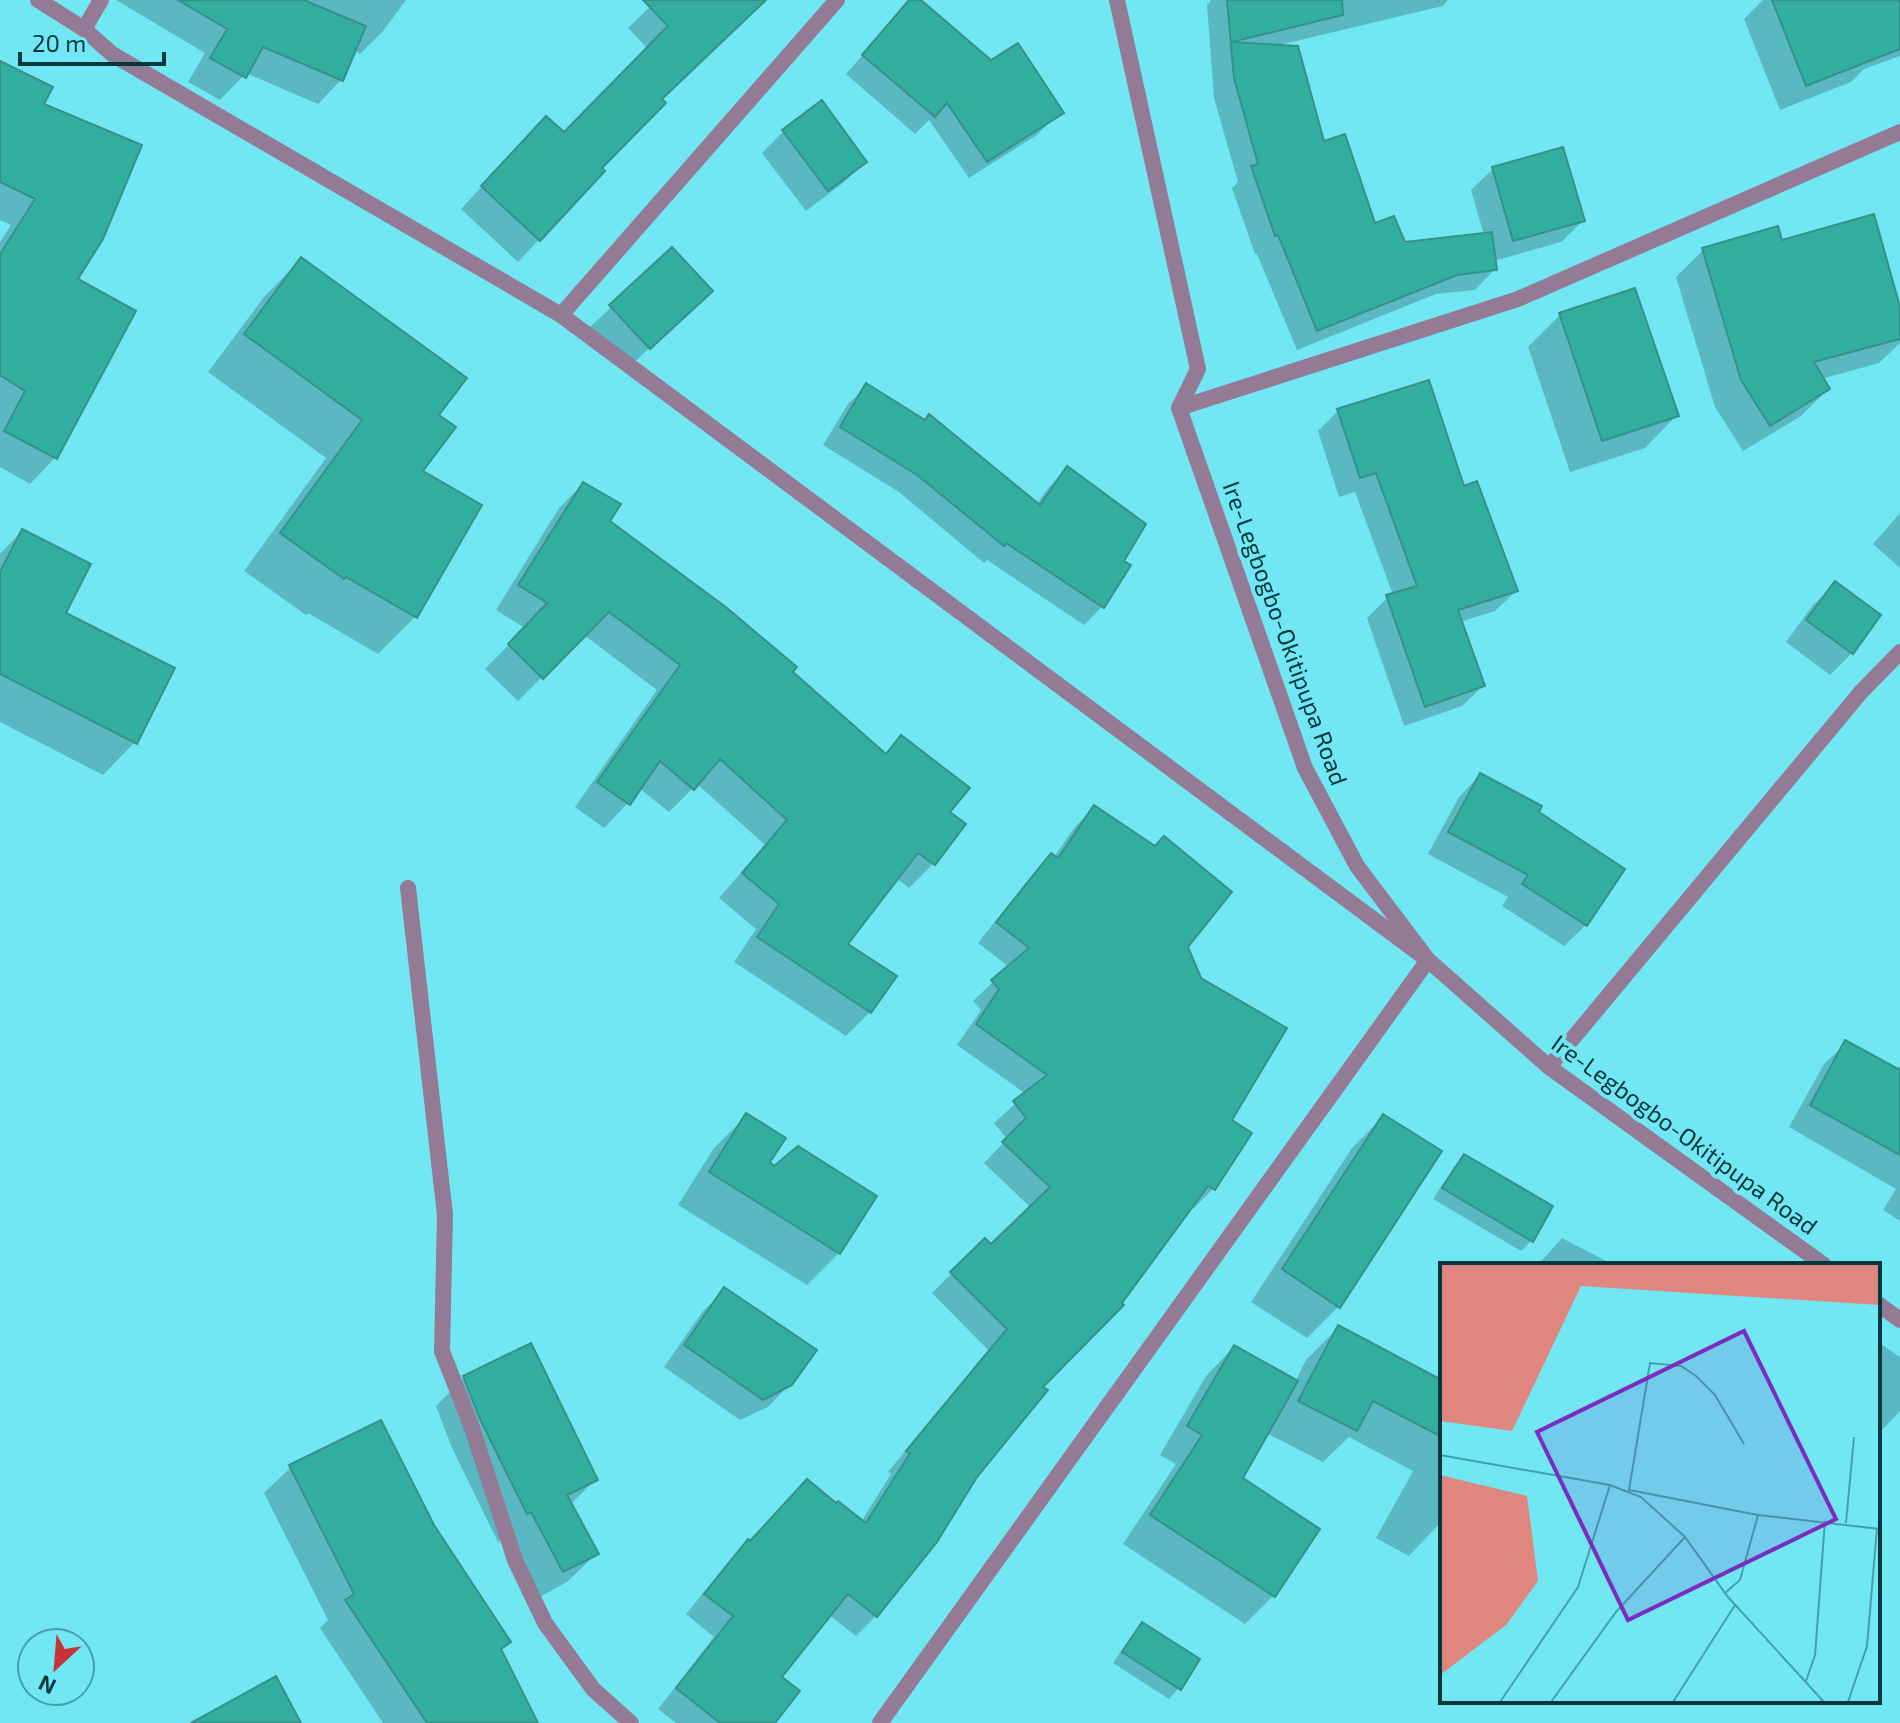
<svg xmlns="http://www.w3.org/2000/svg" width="1900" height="1723" font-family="'Exo 2',sans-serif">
	<rect width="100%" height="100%" fill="#71e7f4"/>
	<path fill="#0003" d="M116 0H406L383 31 360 54 354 50 341 80 318 104 246 73 220 100 188 82 205 53Z
		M657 0H735L660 100 599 168 603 171 518 262 461 209 525 140 563 135 648 49 628 28Z
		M911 0H918L1055 117 1037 135 969 178 929 120 915 134 846 74Z
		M1211 0H1448L1443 6 1275 46 1323 144 1374 225 1404 244 1484 235 1471 190 1493 169 1583 221 1561 242 1494 261 1495 269 1475 290 1436 294 1297 350 1257 254H1255L1232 188 1238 182 1214 98 1207 5Z
		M1763 0H1900V56L1864 69 1851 82 1780 110 1744 19Z
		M0 63 42 105 75 280 134 312 55 458 30 484 0 467V242L11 225 0 220Z
		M783 132 865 162 843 183 806 211 762 153Z
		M1780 242 1900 314V343L1879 363 1821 379 1828 389 1801 416 1743 451 1715 407 1676 277 1703 250Z
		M672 250 688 312 627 369 589 328Z
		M301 259 436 415 420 472 415 617 378 654 308 613 306 615 244 571 326 458 208 372 264 297Z
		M1560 315 1677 415 1645 448 1570 472 1528 347Z
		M867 386 1036 505 1049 487 1067 469 1122 561 1128 566 1102 607 1084 625 987 560 984 563 899 492 823 445 848 404Z
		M1338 411 1462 488 1516 591 1495 611 1460 622 1483 686 1462 706 1404 726 1367 618 1388 597 1393 595 1355 492 1339 497 1318 431Z
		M583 484 608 522 790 672 884 755 901 737 948 813 963 825 933 864 909 888 896 878 845 944 870 1012 846 1036 734 962 756 929 719 898 765 845 697 784 669 812 639 788 628 803 604 828 575 807 657 690 584 635 518 701 485 669 525 628 496 610 559 508Z
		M1900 513V568L1873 544Z
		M22 531 63 614 135 742 103 775 0 722V554Z
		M1835 584 1852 653 1830 675 1786 642 1813 605Z
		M1480 775 1536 813 1586 925 1564 946 1502 906 1508 897 1428 854 1459 797Z
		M1094 807 1185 947 1229 1121 1213 1189 1193 1209 1190 1207 1040 1387 975 1476 935 1541 876 1616 856 1636 829 1615 779 1677 772 1723H676L658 1709 714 1637 686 1614 728 1562 748 1542 861 1522 891 1474 888 1472 988 1350 932 1293 985 1240 991 1247 1031 1208 984 1163 1007 1139 994 1123 1026 1094 957 1045 981 1010 973 1001 1009 967 978 943 1032 875 1051 855 1054 857 1075 827Z
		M1846 1043 1896 1070 1900 1066V1221L1883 1210 1896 1189 1789 1127 1824 1064Z
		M746 1116 767 1163 839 1253 807 1285 678 1205 714 1148Z
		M1384 1116 1339 1306 1307 1338 1251 1302 1352 1148Z
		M1464 1156 1531 1241 1521 1251 1433 1199 1454 1167Z
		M1562 1238 1614 1265H1538Z
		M725 1290 790 1384 768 1407 740 1420 664 1367 703 1311Z
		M1338 1328 1442 1383V1521L1409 1556 1376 1538 1413 1471 1349 1437 1323 1462 1266 1433 1240 1479 1317 1530 1273 1596 1245 1624 1123 1544 1176 1464 1160 1455 1206 1376 1234 1347 1295 1382 1306 1360Z
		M1878 1342 1900 1357V1411L1881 1431 1878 1429Z
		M465 1377 596 1479 570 1505 596 1554 567 1582 534 1600 502 1540 498 1542 452 1448 436 1406Z
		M291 1467 432 1526 508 1642 500 1651 536 1723H383L320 1628 328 1620 264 1493Z
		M1142 1624 1179 1688 1169 1699 1113 1663 1132 1635Z"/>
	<path fill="#32aea1" stroke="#379187" stroke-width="2" d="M178 0H304L366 26 343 81 263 47 246 78 210 58 227 29Z
		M643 0H766L662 99 666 103 602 168 605 171 540 241 481 186 546 116 564 132 668 26Z
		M909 0H921L991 60 1018 43 1064 113 987 162 947 103 935 117 862 55Z
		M1227 0H1342L1343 15 1232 42 1298 46 1324 141 1345 134 1375 223 1394 216 1405 242 1492 232 1497 270 1457 275 1317 331 1278 235 1275 236 1251 166 1258 164 1234 78Z
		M1772 0H1900V49L1806 86Z
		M0 61 53 87 44 104 142 145 103 239 78 279 136 311 57 459 4 431 25 391 0 375V254L35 199 0 182Z
		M822 100 867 162 828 191 782 130Z
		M1563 147 1585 221 1513 241 1492 167Z
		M1874 214 1900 307V339L1814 362 1830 389 1770 426 1741 380 1702 248 1778 226 1782 240Z
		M672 247 713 291 650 349 609 305Z
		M301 257 467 378 439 415 456 427 423 471 482 505 417 618 346 577 344 579 280 533 362 420 244 334Z
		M1635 288 1679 416 1602 441 1559 313Z
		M1429 380 1464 486 1477 481 1518 591 1458 610 1485 686 1425 707 1386 595 1417 586 1376 473 1360 478 1337 409Z
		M866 383 925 420 929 414 1040 505 1067 466 1146 524 1124 561 1131 565 1104 608 1006 543 1004 546 917 475 840 427Z
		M583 482 621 504 610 521 727 608 797 667 793 672 886 754 901 735 970 788 950 812 966 824 935 865 918 853 848 944 897 976 871 1013 757 937 779 904 742 873 787 820 720 759 694 790 660 761 630 805 597 782 680 665 609 612 543 679 508 644 547 603 518 585Z
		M22 529 91 564 66 613 175 668 137 744 0 674V572Z
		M1835 581 1881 615 1853 654 1806 620Z
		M1480 773 1542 806 1539 812 1625 869 1587 926 1522 884 1528 875 1448 832Z
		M1094 805 1155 846 1164 836 1232 892 1188 947 1201 978 1287 1028 1232 1120 1252 1133 1215 1190 1208 1186 1122 1303 1124 1305 1043 1387 1048 1390 977 1477 937 1542 877 1617 848 1594 782 1677 800 1691 775 1723H720L676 1688 733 1616 704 1594 748 1539 750 1541 807 1479 836 1503 838 1501 866 1523 910 1453 906 1451 1007 1329 950 1272 985 1238 991 1244 1050 1187 1002 1142 1026 1118 1013 1101 1047 1075 976 1024 999 989 991 980 1029 948 996 922 1051 853 1058 858Z
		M1845 1040 1900 1070V1155L1810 1105Z
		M746 1113 786 1138 770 1162 774 1166 798 1146 877 1196 840 1254 709 1172Z
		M1383 1114 1442 1151 1340 1308 1282 1269Z
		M1464 1154 1553 1206 1533 1242 1442 1188Z
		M724 1287 817 1350 792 1385 763 1400 684 1345Z
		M1338 1325 1442 1380V1437L1373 1401 1357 1431 1298 1401Z
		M531 1343 598 1480 567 1495 599 1554 563 1572 531 1512 527 1514 480 1419 463 1376Z
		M1234 1345 1298 1381 1243 1478 1320 1529 1275 1597 1150 1515 1202 1435 1187 1426Z
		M381 1420 434 1525 511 1642 501 1649 538 1723H427L345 1600 354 1594 289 1465Z
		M1142 1622 1200 1659 1181 1690 1122 1652Z
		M276 1676 301 1723H191Z"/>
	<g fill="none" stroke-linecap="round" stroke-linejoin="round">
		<path stroke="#947b95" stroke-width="16" d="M38 0 84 29 112 54 561 315 1428 960 880 1723
			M84 29 101 0
			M561 315 837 0
			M1179 408 1518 299 1900 132
			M408 888 445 1215 442 1351 472 1428 515 1560 545 1623 593 1689 631 1723
			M1549 1067 1861 692 1900 652"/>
		<path stroke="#947b95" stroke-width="16" d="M1117 0 1198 369 1179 408 1305 768 1357 866 1428 960 1549 1067 1824 1265
			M1878 1304 1900 1320"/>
	</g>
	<g text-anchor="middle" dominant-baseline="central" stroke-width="8" stroke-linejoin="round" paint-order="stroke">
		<g font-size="24" fill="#00383e" stroke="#71e7f4">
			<text transform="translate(1286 633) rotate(70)">Ire-Legbogbo-Okitipupa Road</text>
			<text transform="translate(1685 1134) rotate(36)">Ire-Legbogbo-Okitipupa Road</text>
		</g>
	</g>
	<g transform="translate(1440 1263)">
		<rect width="440" height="440" fill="#71e7f4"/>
		<path d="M0 1H440V42L141 23 72 168 0 158ZM0 212 87 233 98 318 66 362 0 412Z" fill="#df867f"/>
		<path fill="none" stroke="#44a1ab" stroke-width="2" d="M304 181 275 132 256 113 241 103 210 100 189 227 318 252 440 266M0 192 170 222 201 234 245 274 288 334 384 439M406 260 414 174M285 330 300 317 318 252M366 418 375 392 385 258M60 439 138 324 170 222M111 439 176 349 245 274M233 439 295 342M408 439 427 383 437 265"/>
		<path fill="#7b2cbf" fill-opacity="0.15" stroke="#7b2cbf" stroke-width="4" d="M304 68 396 256 188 357 97 169Z"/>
		<rect width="440" height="440" fill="none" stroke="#00383e" stroke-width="4"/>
	</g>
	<g transform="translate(56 1667) rotate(206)"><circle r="38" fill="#71e7f4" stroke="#44a1ab" stroke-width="2"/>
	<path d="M0-6L14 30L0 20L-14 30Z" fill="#c43537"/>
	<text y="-12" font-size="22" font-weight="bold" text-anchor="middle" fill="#00383e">N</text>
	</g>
	<path d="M20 52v12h144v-12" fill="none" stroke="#00383e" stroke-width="4"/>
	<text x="32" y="52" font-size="24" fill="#00383e" stroke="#71e7f4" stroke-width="6" paint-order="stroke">20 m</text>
</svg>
